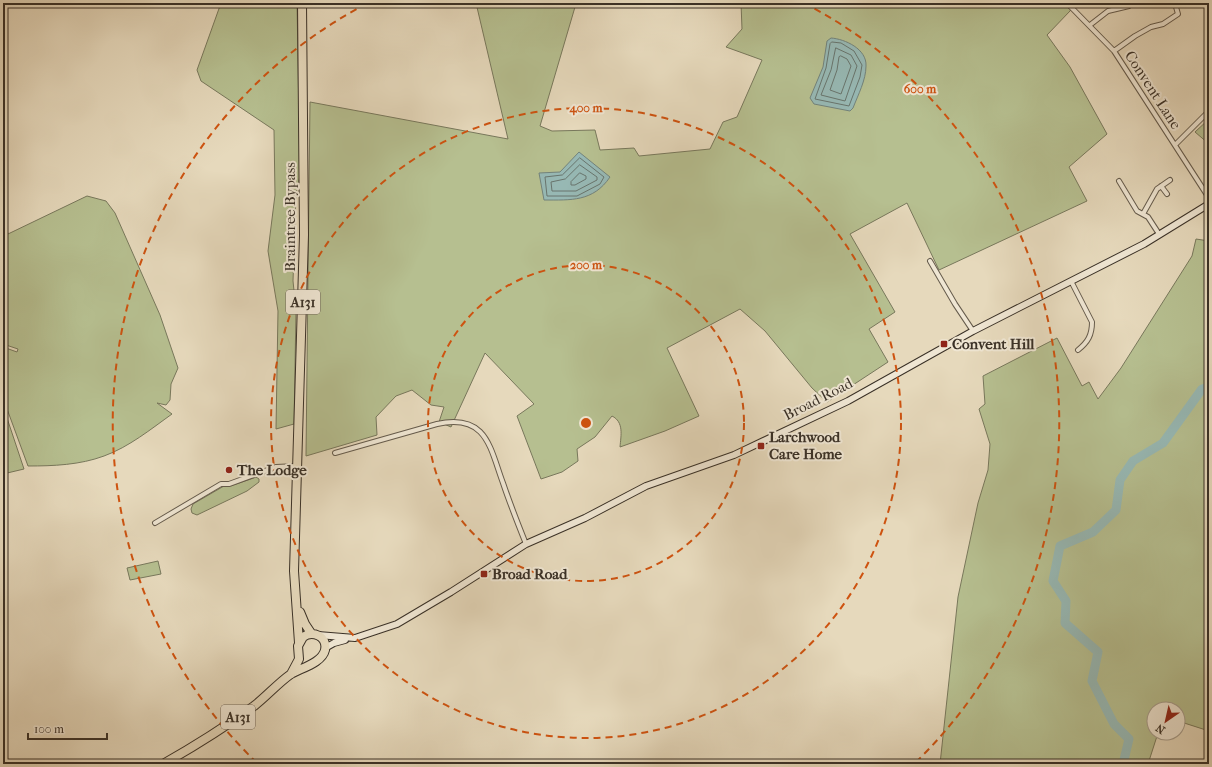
<svg xmlns="http://www.w3.org/2000/svg" width="1212" height="767" font-family="'IM FELL French Canon',serif">
	<rect width="100%" height="100%" fill="#e6d9bc"/>
	<filter id="stains"><feTurbulence type="fractalNoise" baseFrequency=".005" numOctaves="4"/><feColorMatrix values="0 0 0 0 .2 0 0 0 0 .09 0 0 0 0 .02 0 0 0 .5 -.17"/></filter>
	<radialGradient id="worn" r=".72"><stop offset=".6" stop-color="#630" stop-opacity="0"/><stop offset="1" stop-color="#630" stop-opacity=".3"/></radialGradient>
	<path fill="#b6bf90" stroke="#78785c" d="M221 3H297L300 175 296 194 293 281 296 310 294 424 276 429 278 311 268 251 275 195 274 130 201 81 197 70Z
		M476 3H540L575 7 540 126 552 131 595 130 600 150 634 148 639 156 710 149 723 122 737 117 762 60 726 47 742 29 741 3H1075L1070 11 1047 35 1070 67 1107 134 1069 167 1087 201 939 270 907 203 850 234 895 312 869 329 888 362 827 402 812 388 765 331 740 309 667 348 699 416 665 431 620 447C621 435 624 422 612 416L595 437 577 449 578 461 562 472 541 479 517 416 534 404 485 353 451 427 439 422 444 407 431 405 412 390 396 396 376 417 377 435 306 456 310 102 508 139Z
		M1209 119V144L1195 132Z
		M87 196 106 201 115 213 160 315 178 368 171 384 170 400 166 405 157 403 172 414C151 429 129 447 104 456 80 465 53 466 28 466L3 398V347L17 352 18 349 3 344V214L8 234Z
		M1196 239 1209 241V731L1178 721V709H1154V733H1158L1148 764H940L958 597 978 503 988 470 990 444 979 409 985 404 983 376 1057 338 1082 386 1089 382 1098 399 1121 368 1192 256Z
		M3 406 24 469 3 474Z
		M256 477 259 479V482L247 491 197 515 192 513 191 509 193 504 224 486H231Z
		M158 561 161 574 130 580 127 568Z"/>
	<path fill="#97b9b5" stroke="#72837c" d="M831 38C845 39 867 49 866 66 866 80 858 95 853 108L850 111 814 104 810 98 823 67 827 41Z
		M579 152 610 177C593 202 571 200 544 200L539 173 560 172Z"/>
	<g fill="none" stroke-linecap="round" stroke-linejoin="round">
		<path stroke="#68756e" stroke-width="1" d="M832 42 841 43 854 51 862 65 860 77 849 106 815 99 826 68 830 44Z
			M836 48 851 55 857 66 845 101 821 95 831 70Z
			M841 56 847 59 851 66 841 94 830 90 837 70 839 57Z
			M580 158 604 177 600 184 577 196H547L545 177 562 175Z
			M580 165 597 177V180L576 191H552L551 182 565 179Z
			M580 173 586 176V179L575 185H571V182Z"/>
		<path stroke="#97b9b5" stroke-width="9" d="M1123 764 1129 739 1114 724 1092 681 1098 652 1065 623 1066 601 1053 581 1060 546 1093 532 1116 510 1120 480 1133 461 1163 443 1202 389 1209 387"/>
		<g stroke="#655b4c" stroke-width="6">
			<path id="street" d="M1067 3 1114 51 1209 198
				M1090 25 1108 11 1129 6 1131 3
				M1114 51 1135 36 1151 27 1163 24 1178 14 1176 7 1181 3
				M1175 145 1209 111
				M1119 181 1137 211 1148 217 1159 234
				M1161 186 1167 194
				M1143 214 1157 189 1170 180
				M930 261 955 304 973 331
				M1071 281 1092 322C1092 335 1088 342 1078 350
				M335 453 437 424C487 413 490 448 503 483 510 504 518 524 526 544
				M155 523 221 484H229L276 467 297 466"/>
		</g>
		<g stroke="#3a3127" stroke-width="8">
			<path id="secondary" d="M318 635 355 638 397 624 451 592 526 544 585 518 646 486 734 455 848 401 973 331 1144 244 1209 204
				M325 648 334 643 345 640"/>
		</g>
		<g stroke="#3a3127" stroke-width="10">
			<path id="highway" d="M300 612 305 624 311 633
				M299 643 294 571 304 235 302 3
				M163 764C195 746 225 727 254 706 267 696 278 683 291 674 301 668 322 663 325 650 328 636 312 630 303 637L298 646 299 659 291 674"/>
		</g>
		<use href="#street" stroke="#efe6d3" stroke-width="4"/>
		<use href="#secondary" stroke="#efe6d3" stroke-width="6"/>
		<use href="#highway" stroke="#e6d9bc" stroke-width="8"/>
	</g>
	<g fill="none" stroke="#ce5310" stroke-width="2" stroke-dasharray="7 5">
		<circle cx="586" cy="423" r="158"/>
		<circle cx="586" cy="423" r="315"/>
		<path d="M257 763A473 473 0 0 1 368 3M804 3A473 473 0 0 1 915 763"/>
	</g>
	<g fill="#8f2418" stroke="#efe6d3" stroke-width="1.5">
		<rect x="940" y="340" width="8" height="8" rx="2"/>
		<rect x="757" y="442" width="8" height="8" rx="2"/>
		<circle cx="229" cy="470" r="4"/>
		<rect x="480" y="570" width="8" height="8" rx="2"/>
	</g>
	<g text-anchor="middle" dominant-baseline="central" stroke-width="4" stroke-linejoin="round" paint-order="stroke">
		<g fill="#efe6d3" stroke="#70675b" stroke-width="1">
			<rect x="286" y="290" width="34" height="24" rx="3"/>
			<rect x="221" y="705" width="34" height="24" rx="3"/>
		</g>
		<g font-size="14" font-weight="bold" fill="#3a3127">
			<text x="303" y="302">A131</text>
			<text x="238" y="717">A131</text>
		</g>
		<g font-size="15" fill="#3a3127" stroke="#efe6d3">
			<text transform="translate(1153 90) rotate(57)">Convent Lane</text>
			<text transform="translate(290 217) rotate(-90)">Braintree Bypass</text>
			<text transform="translate(818 399) rotate(-27)">Broad Road</text>
		</g>
		<g font-size="15" font-weight="bold" fill="#3a3127" stroke="#efe6d3" text-anchor="start">
			<text x="952" y="344">Convent Hill</text>
			<text x="769" y="437">Larchwood<tspan x="769" dy="17">Care Home</tspan></text>
			<text x="237" y="470">The Lodge</text>
			<text x="492" y="574">Broad Road</text>
		</g>
	</g>
	<circle cx="586" cy="423" r="6" fill="#ce5310" stroke="#efe6d3" stroke-width="2"/>
	<g font-size="12" text-anchor="middle" font-weight="bold" fill="#ce5310" stroke="#efe6d3" stroke-width="4" stroke-linejoin="round" paint-order="stroke">
		<text x="920" y="93">600 m</text>
		<text x="586" y="112">400 m</text>
		<text x="586" y="269">200 m</text>
	</g>
	<rect width="1212" height="767" fill="none" stroke="#e6d9bc" stroke-width="16"/>
	<rect x="4" y="4" width="1204" height="759" fill="none" stroke="#3a3127" stroke-width="2"/>
	<rect x="8" y="8" width="1196" height="751" fill="none" stroke="#3a3127"/>
	<g transform="translate(1166 721) rotate(214)"><circle r="19" fill="#efe6d3" stroke="#a79e8e"/>
	<path d="M0-3L7 15L0 10L-7 15Z" fill="#8f2418"/>
	<text y="-6" font-size="11" font-weight="bold" text-anchor="middle" fill="#3a3127">N</text>
	</g>
	<path d="M28 733v6h79v-6" fill="none" stroke="#3a3127" stroke-width="2"/>
	<text x="34" y="733" font-size="12" fill="#3a3127" stroke="#efe6d3" stroke-width="3" paint-order="stroke">100 m</text>
	<rect width="100%" height="100%" filter="url(#stains)"/>
	<rect width="100%" height="100%" fill="url(#worn)"/>
</svg>
